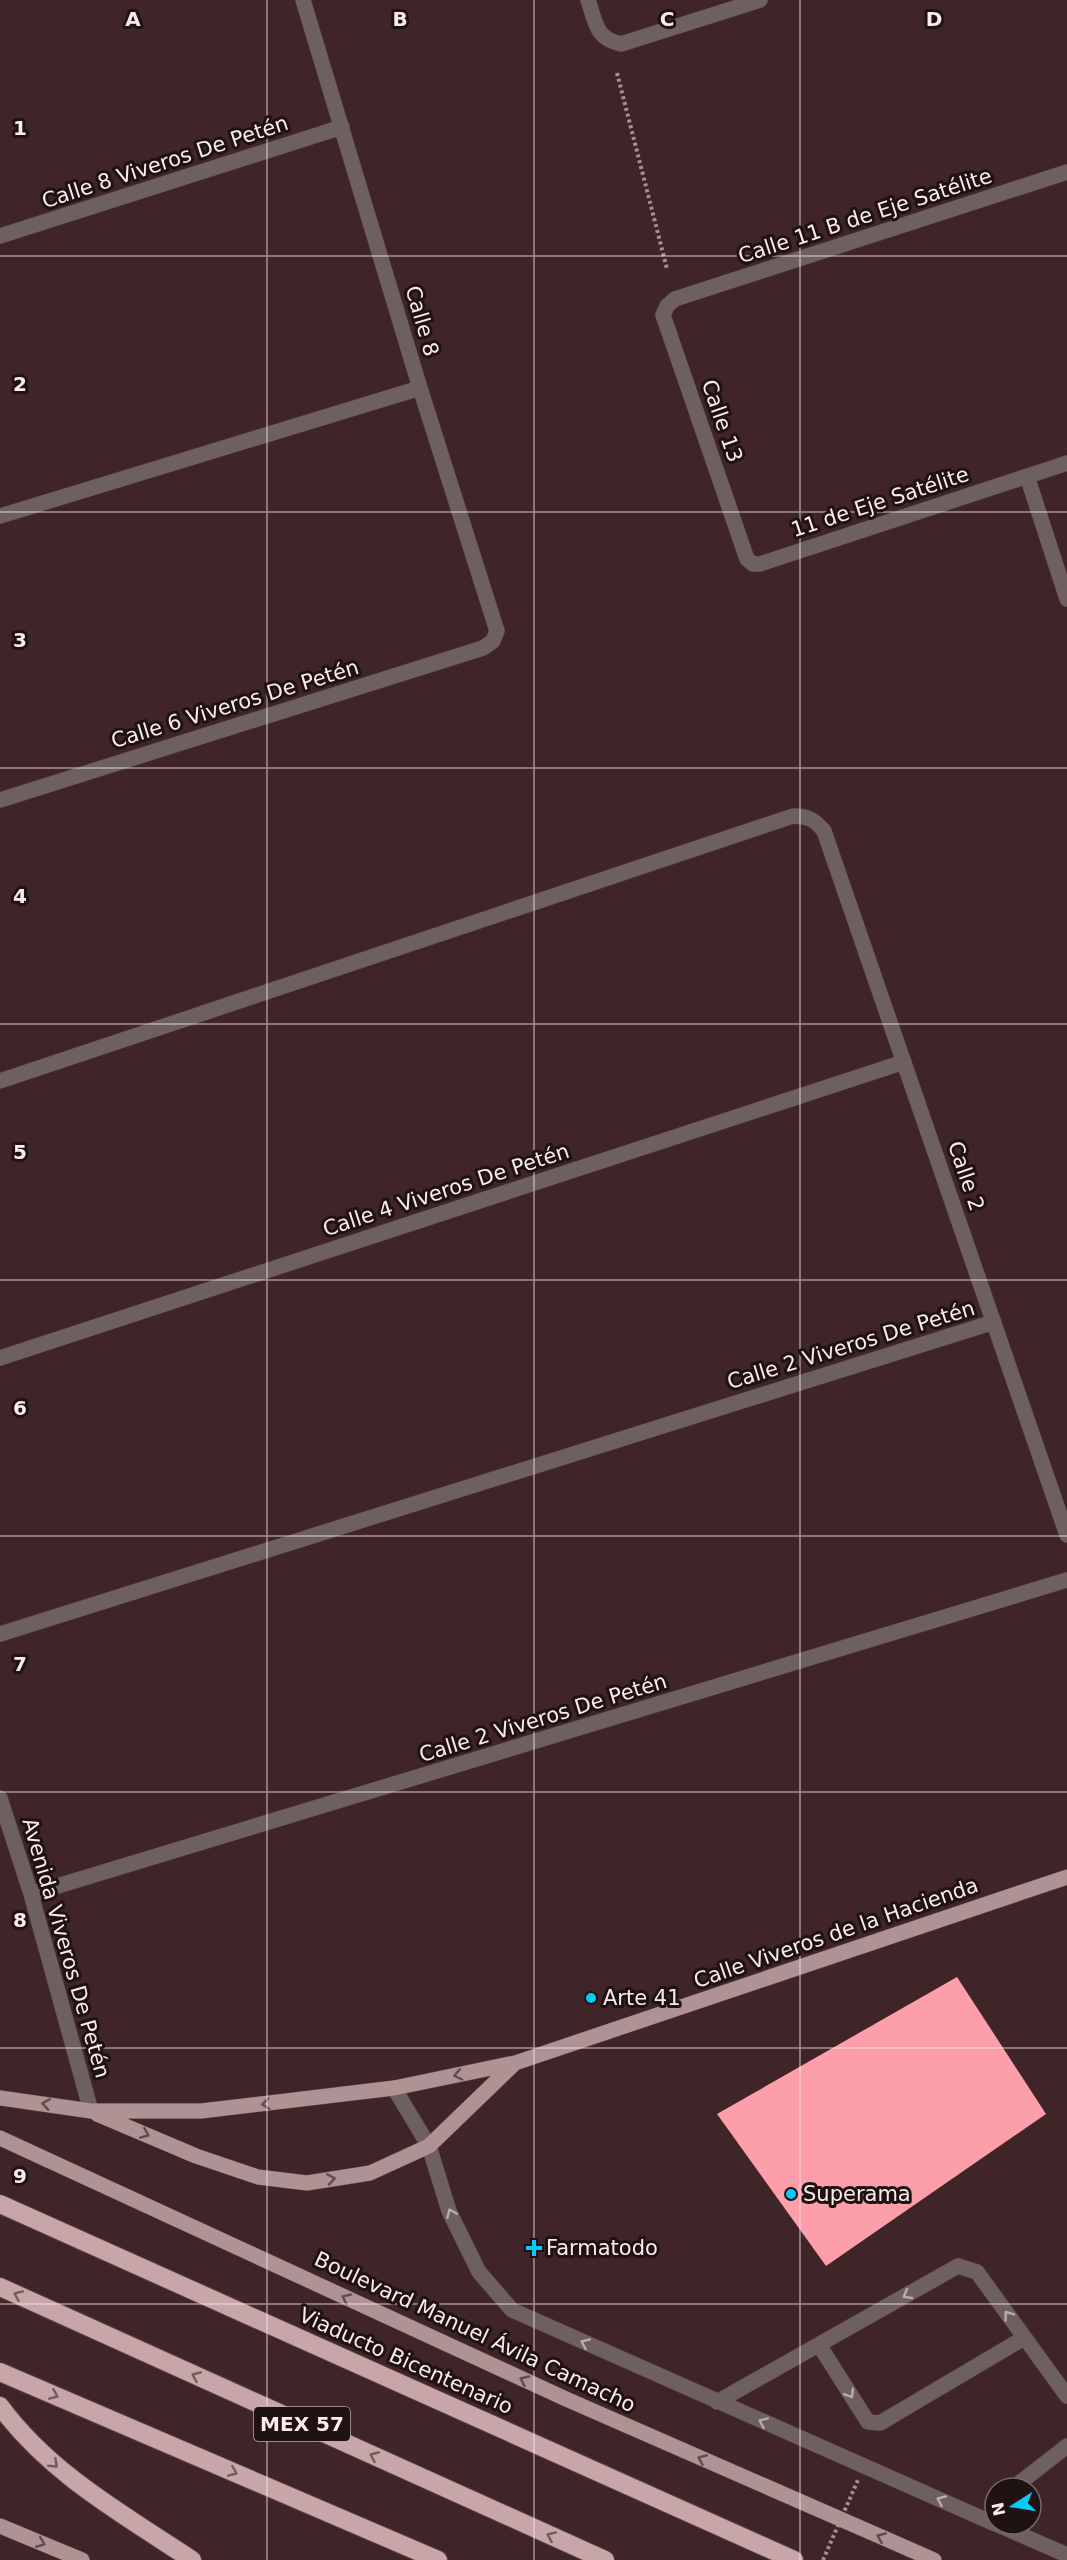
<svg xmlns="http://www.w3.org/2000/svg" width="1067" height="2560" font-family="'DejaVu Sans',sans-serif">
	<rect width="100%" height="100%" fill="#3f2528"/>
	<path fill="#fd9faa" d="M957 1977 1046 2114 826 2266 717 2114Z"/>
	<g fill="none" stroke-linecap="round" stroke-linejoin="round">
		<g stroke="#5a4143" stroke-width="16">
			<path id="minor" d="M588 0C596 23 595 38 621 44L760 0
				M1067 172 675 299 667 306 663 315 747 559 753 564H760L1067 463
				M0 236 342 127
				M1027 476 1067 599
				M0 516 420 388
				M0 800 483 648 493 641 497 631 420 388 303 0
				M0 1081 793 816C808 816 815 820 824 831L1067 1535
				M0 1358 904 1062
				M0 1634 994 1322
				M0 1798 31 1894 91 2111
				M31 1894 1067 1580
				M394 2088 429 2146 449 2211 479 2272 512 2310 995 2524
				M819 2345 868 2422 880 2423 1024 2338
				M717 2402 958 2266 977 2272 1067 2396
				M1013 2488 1067 2446
				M996 2524 1067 2555"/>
		</g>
		<g stroke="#5a4143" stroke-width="16">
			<path id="major" d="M0 2098 91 2111H201L394 2088 515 2063 1067 1877
				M97 2114 196 2156 258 2177 307 2183 370 2173 429 2146 515 2063
				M0 2138 566 2399 934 2560
				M0 2526 82 2560"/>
		</g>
		<g stroke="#5a4143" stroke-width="20">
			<path id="highway" d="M0 2204 794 2560
				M0 2287 605 2560
				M0 2372 438 2560
				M0 2406C50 2474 123 2514 192 2560"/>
		</g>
		<path stroke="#a69092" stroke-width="4" stroke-dasharray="3 3" stroke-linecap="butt" d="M617 73 667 269"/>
		<use href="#minor" stroke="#6e6061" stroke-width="15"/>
		<use href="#major" stroke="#ae9294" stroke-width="15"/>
		<use href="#highway" stroke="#c7a5a8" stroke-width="18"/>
		<path stroke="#a69092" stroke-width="4" stroke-dasharray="3 3" stroke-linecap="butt" d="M823 2560 858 2480"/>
	</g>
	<defs><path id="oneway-chevron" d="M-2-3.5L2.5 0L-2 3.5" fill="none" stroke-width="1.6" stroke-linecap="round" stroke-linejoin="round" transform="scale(1.5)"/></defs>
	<g stroke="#5f4c4d">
		<use href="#oneway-chevron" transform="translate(458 2075) rotate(168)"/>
		<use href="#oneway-chevron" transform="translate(46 2104) rotate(-171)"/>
		<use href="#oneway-chevron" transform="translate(266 2104) rotate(174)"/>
		<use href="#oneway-chevron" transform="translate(145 2134) rotate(23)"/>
		<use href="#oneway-chevron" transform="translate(331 2179) rotate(-9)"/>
		<use href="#oneway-chevron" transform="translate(346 2298) rotate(-155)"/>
		<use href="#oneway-chevron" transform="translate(524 2380) rotate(-155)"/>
		<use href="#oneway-chevron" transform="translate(702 2459) rotate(-156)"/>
		<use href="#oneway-chevron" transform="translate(881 2537) rotate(-156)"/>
		<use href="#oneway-chevron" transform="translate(41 2543) rotate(22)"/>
	</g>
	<g stroke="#bdacad">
		<use href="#oneway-chevron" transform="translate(451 2213) rotate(-113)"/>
		<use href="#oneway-chevron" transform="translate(907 2295) rotate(150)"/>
		<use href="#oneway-chevron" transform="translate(1008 2315) rotate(-126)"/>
		<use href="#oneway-chevron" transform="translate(585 2343) rotate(-156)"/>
		<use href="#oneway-chevron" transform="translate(850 2394) rotate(58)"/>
		<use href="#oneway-chevron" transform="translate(763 2422) rotate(-156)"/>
		<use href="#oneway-chevron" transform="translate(941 2500) rotate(-156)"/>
	</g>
	<g stroke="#725c5e">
		<use href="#oneway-chevron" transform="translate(18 2295) rotate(-156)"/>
		<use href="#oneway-chevron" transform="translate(196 2376) rotate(-156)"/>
		<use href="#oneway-chevron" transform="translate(54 2395) rotate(23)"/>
		<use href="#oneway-chevron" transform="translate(374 2456) rotate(-156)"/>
		<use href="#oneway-chevron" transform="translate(54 2464) rotate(43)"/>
		<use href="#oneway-chevron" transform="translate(233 2472) rotate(23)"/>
		<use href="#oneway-chevron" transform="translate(551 2536) rotate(-156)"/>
	</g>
	<path fill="none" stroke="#fdebec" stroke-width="1.5" stroke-opacity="0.55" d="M267 0V2560M534 0V2560M800 0V2560M0 256H1067M0 512H1067M0 768H1067M0 1024H1067M0 1280H1067M0 1536H1067M0 1792H1067M0 2048H1067M0 2304H1067"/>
	<g fill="#06cbf9" stroke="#1e1213" stroke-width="2">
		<circle cx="591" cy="1998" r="6"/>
		<circle cx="791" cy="2194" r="6"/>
		<path d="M531 2239h6v6h6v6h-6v6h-6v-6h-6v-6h6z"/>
	</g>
	<g text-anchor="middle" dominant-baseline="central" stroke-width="6" stroke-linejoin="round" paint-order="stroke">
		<rect fill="#1e1213" stroke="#baaaab" stroke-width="1.5" x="254" y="2407" width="96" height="34" rx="4.5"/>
		<g font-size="20" font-weight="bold" fill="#fdebec">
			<text x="302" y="2424">MEX 57</text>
		</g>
		<g font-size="21" fill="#fdebec" stroke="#1e1213">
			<text transform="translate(165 162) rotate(-18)">Calle 8 Viveros De Petén</text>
			<text transform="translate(865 216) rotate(-18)">Calle 11 B de Eje Satélite</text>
			<text transform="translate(422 321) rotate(74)">Calle 8</text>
			<text transform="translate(722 421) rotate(71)">Calle 13</text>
			<text transform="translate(880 502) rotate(-18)">11 de Eje Satélite</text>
			<text transform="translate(235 704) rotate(-17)">Calle 6 Viveros De Petén</text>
			<text transform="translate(966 1176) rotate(71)">Calle 2</text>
			<text transform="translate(446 1190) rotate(-18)">Calle 4 Viveros De Petén</text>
			<text transform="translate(851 1345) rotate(-17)">Calle 2 Viveros De Petén</text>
			<text transform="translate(543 1718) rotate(-17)">Calle 2 Viveros De Petén</text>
			<text transform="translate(836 1933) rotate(-19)">Calle Viveros de la Hacienda</text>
			<text transform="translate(66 1948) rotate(74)">Avenida Viveros De Petén</text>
			<text transform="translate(475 2332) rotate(25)">Boulevard Manuel Ávila Camacho</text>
			<text transform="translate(406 2361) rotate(24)">Viaducto Bicentenario</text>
		</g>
		<g font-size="21" fill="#fdebec" stroke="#1e1213" text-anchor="start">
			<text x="603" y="1998">Arte 41</text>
			<text x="803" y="2194">Superama</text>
			<text x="546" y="2248">Farmatodo</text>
		</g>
	</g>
	<g font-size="20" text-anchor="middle" font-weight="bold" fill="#fdebec" stroke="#1e1213" stroke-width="6" stroke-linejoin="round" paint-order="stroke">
		<text x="133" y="26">A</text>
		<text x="400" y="26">B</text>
		<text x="667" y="26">C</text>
		<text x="934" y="26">D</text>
		<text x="20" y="135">1</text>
		<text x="20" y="391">2</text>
		<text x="20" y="647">3</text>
		<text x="20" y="903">4</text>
		<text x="20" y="1159">5</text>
		<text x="20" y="1415">6</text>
		<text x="20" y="1671">7</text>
		<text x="20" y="1927">8</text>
		<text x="20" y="2183">9</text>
	</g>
	<g transform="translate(1013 2506) rotate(258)"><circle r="28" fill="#1e1213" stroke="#77696a" stroke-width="1.5"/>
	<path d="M0-4.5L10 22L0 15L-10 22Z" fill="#06cbf9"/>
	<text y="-9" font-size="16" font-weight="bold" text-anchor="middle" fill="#fdebec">N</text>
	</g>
</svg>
